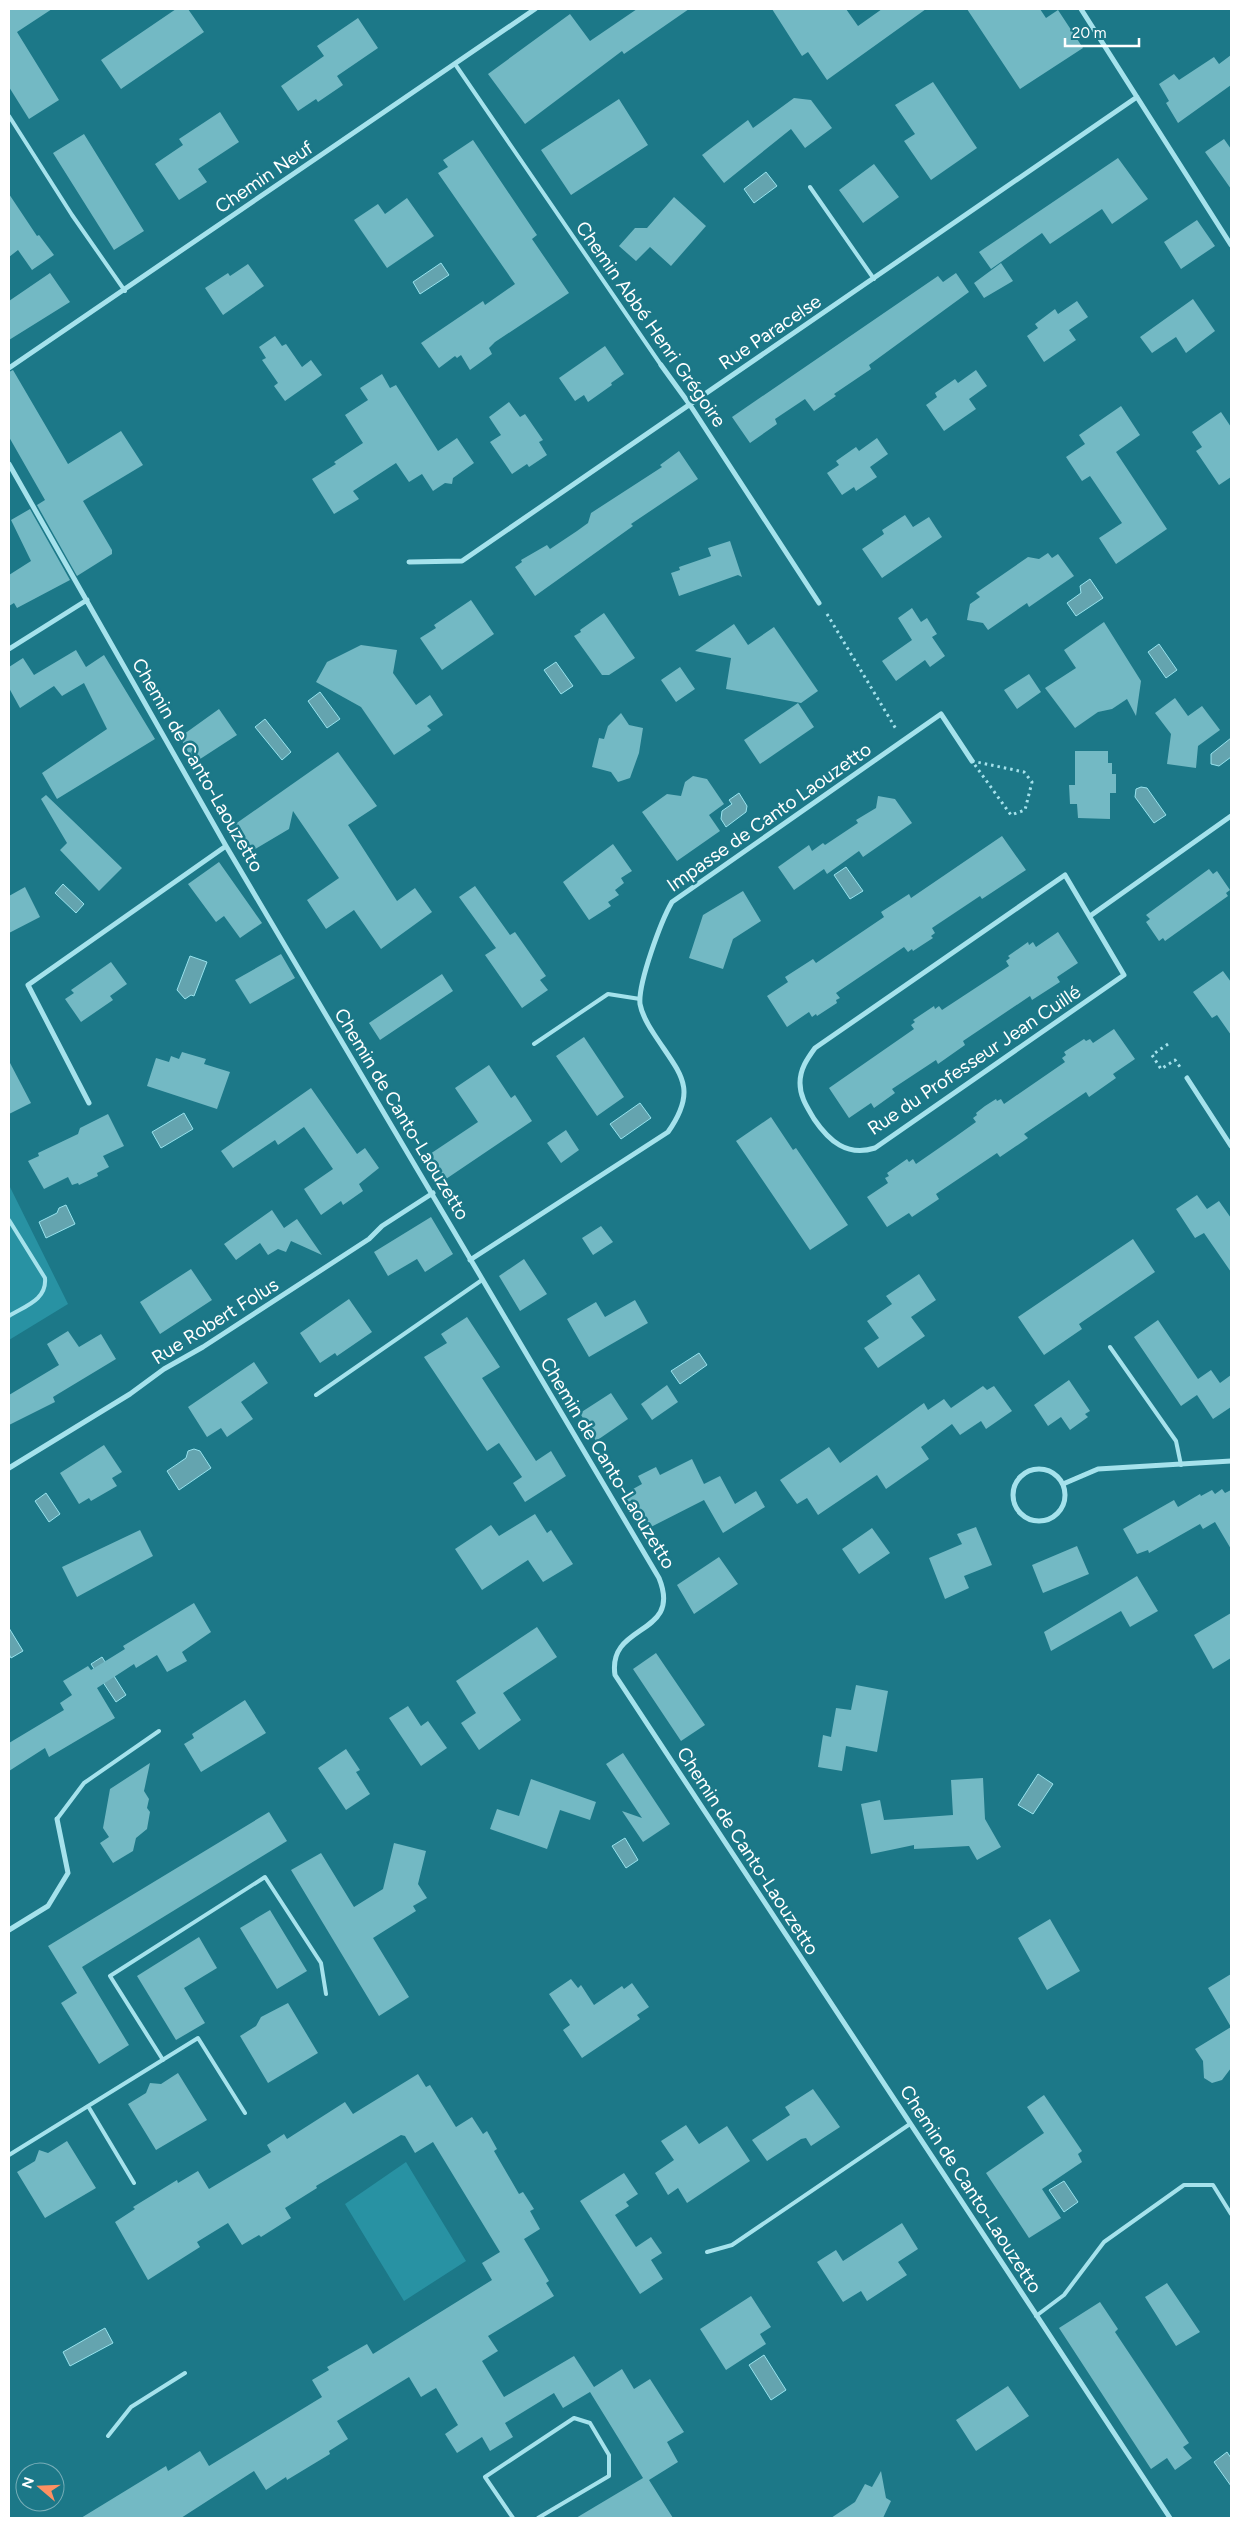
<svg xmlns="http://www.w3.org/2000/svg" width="1240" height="2527" font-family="Figtree,sans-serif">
	<rect width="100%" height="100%" fill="#1c7888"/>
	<path fill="#2892a3" d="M9 1185 68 1304 9 1340Z
		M406 2162 466 2261 404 2301 345 2204Z"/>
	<path fill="#64a4af" stroke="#98e3ee" d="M766 172 777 186 754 203 744 189Z
		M441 263 449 275 420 294 413 282Z
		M1090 579 1103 598 1076 616 1067 603 1081 593 1080 586Z
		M1159 644 1177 670 1166 678 1148 652Z
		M556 662 573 686 561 694 544 670Z
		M320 692 340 719 327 728 308 701Z
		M265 719 291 752 282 760 255 727Z
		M1231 738V757L1219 766 1211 764V754Z
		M1141 787 1147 788 1166 815 1154 823 1135 797 1136 789Z
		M739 793 747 806 746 812 726 827 721 819 722 811 732 804 729 800Z
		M846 867 863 891 850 899 834 875Z
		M63 884 84 904 76 913 55 893Z
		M190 956 207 962 194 996 191 995 185 999 177 990Z
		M640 1103 651 1118 621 1139 610 1124Z
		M184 1113 193 1129 161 1148 152 1132Z
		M66 1205 75 1224 46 1238 39 1222 57 1213 59 1208Z
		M699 1353 707 1365 680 1384 671 1371Z
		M194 1449 200 1451 211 1468 179 1490 167 1471 186 1458 188 1451Z
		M46 1493 60 1514 49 1522 35 1501Z
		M9 1628 23 1651 11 1658 9 1654Z
		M102 1657 126 1695 116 1702 91 1664Z
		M1038 1774 1053 1784 1033 1814 1018 1805Z
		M625 1838 638 1860 626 1868 612 1846Z
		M1064 2181 1078 2202 1064 2212 1049 2190Z
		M105 2328 113 2343 70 2366 63 2352Z
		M764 2355 786 2390 771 2400 749 2365Z
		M1227 2452 1231 2458V2486L1214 2462Z"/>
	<path fill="#73b9c4" d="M9 9H52L17 32 59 100 29 119 9 87Z
		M176 9H188L204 32 121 89 101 60Z
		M637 9H689L624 54 622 51 525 124 488 74 570 14 590 41Z
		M772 9H846L858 26 882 9H926L827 80 808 52 802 56Z
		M967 9H1040L1046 18 1058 10 1083 48 1020 89Z
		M358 18 378 48 337 76 343 85 318 102 316 99 298 111 281 86 324 56 317 46Z
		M1231 55V85L1178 123 1166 103 1169 101 1159 84 1174 74 1179 80 1214 57 1219 64Z
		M933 82 977 148 931 180 904 141 915 134 895 105Z
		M794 98 811 100 832 128 805 148 791 129 724 183 702 155 748 120 753 128Z
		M619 99 648 145 571 195 541 150Z
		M220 112 239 142 198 169 207 182 179 200 155 164 183 145 179 139Z
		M84 134 144 231 114 250 53 153Z
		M1224 139 1231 149V189L1205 152Z
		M473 140 537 235 532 239 569 293 495 342 489 348 492 354 470 370 461 355 457 358 455 356 439 368 421 343 483 301 485 305 515 284 438 173 448 167 443 160Z
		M1118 158 1148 199 1112 224 1102 209 1050 244 1042 233 991 269 979 252Z
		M874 164 899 197 863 223 839 190Z
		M9 194 37 236 39 235 54 255 32 270 18 250 9 257Z
		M674 197 706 226 671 266 650 247 636 261 619 246 635 228H647Z
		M407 198 434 236 387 268 354 220 378 204 385 214Z
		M1197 220 1215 246 1181 269 1164 242Z
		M1001 263 1013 281 984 298 974 283Z
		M248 264 264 286 223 315 205 288 228 273 230 276Z
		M50 273 70 302 9 340V301Z
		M956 273 969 292 869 365 871 369 834 394 836 396 814 411 805 399 775 419 777 424 750 443 732 417 938 276 943 282Z
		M1193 299 1215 331 1186 353 1176 337 1152 353 1140 337Z
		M1077 301 1088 317 1069 330 1076 340 1044 362 1027 336 1038 328 1035 324 1055 309 1058 314Z
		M275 336 282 346 286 344 302 367 311 360 322 375 285 401 274 386 278 383 262 360 266 358 259 347Z
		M605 346 624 374 611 383 612 385 588 402 584 395 575 401 559 378Z
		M13 370 68 464 121 431 143 465 83 501 112 550V554L77 576 37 505 45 500 9 437V372Z
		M976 370 987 386 969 399 976 409 944 431 926 405 937 397 935 393 955 379 958 383Z
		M382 374 390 388 396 385 438 451 457 438 474 463 453 478 452 484 445 483 433 491 422 474 409 482 396 463 353 491 359 499 334 514 312 479 336 464 334 462 363 443 345 415 368 400 360 388Z
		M509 402 520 417 525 414 543 440 539 442 547 455 529 467 527 464 512 474 490 442 501 435 489 417Z
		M1121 406 1140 435 1116 452 1167 529 1116 564 1099 538 1122 523 1090 476 1082 481 1066 457 1085 444 1079 435Z
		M1221 412 1231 427V477L1219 485 1196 451 1202 447 1192 432Z
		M877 438 888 454 870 467 877 477 856 491 854 487 842 495 827 473 839 465 836 461 856 447 859 451Z
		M679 451 698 479 631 524 633 526 535 596 515 567 522 562 521 560 547 545 550 549 577 531 588 523 591 513 662 467 660 465Z
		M30 509 70 580 17 608 14 603 9 606V575L31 561 11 520Z
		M905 515 913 527 929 517 942 537 882 578 862 549 884 534 882 530Z
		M730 541 742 577 738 575 679 596 671 573 680 570 679 567 711 556 708 548Z
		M1048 553 1052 558 1058 554 1074 576 1029 607 1027 603 988 630 983 623 967 620 970 604 980 597 976 593 1028 557 1039 559Z
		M471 600 494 634 442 670 420 638 436 628 434 625Z
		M912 608 921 622 927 618 937 634 932 637 945 656 930 667 925 660 896 681 882 661 912 640 898 618Z
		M604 613 635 658 609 675H602L574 636 581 632 580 630Z
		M1104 622 1141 681 1136 716 1127 699 1112 709 1098 712 1075 728 1045 688 1076 668 1064 650Z
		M734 624 748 645 774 627 818 691 801 703 726 689 731 658 695 651Z
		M361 645 397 650 393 673 416 705 430 695 443 715 427 726 431 730 394 755 361 707 316 682 327 662Z
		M76 650 86 667 104 655 155 739 57 799 42 773 107 729 84 683 62 696 54 686 20 708 9 688V667L23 658 34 675Z
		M680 667 695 689 676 702 661 680Z
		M1029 674 1041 692 1017 709 1004 690Z
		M1175 698 1188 716 1202 706 1220 730 1198 746 1196 768 1167 764 1171 734 1155 713Z
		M798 703 814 727 760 764 744 740Z
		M219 709 237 735 194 763 180 737Z
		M621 713 629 725 643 728 639 753 630 778 618 782 611 772 592 767 599 738 604 739 608 726Z
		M1075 751H1108V763H1112V774H1116V793H1110V819L1078 818 1077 804H1070L1069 785H1075Z
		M338 752 377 806 348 825 397 901 415 888 432 912 381 949 354 910 326 929 307 900 339 878 293 811 289 829 247 854 231 827Z
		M693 776 707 779 724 804 709 815 720 831 677 861 642 812 667 794 681 796 685 782Z
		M46 795 122 868 99 891 60 850 67 843 41 799Z
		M878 796 895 799 912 823 863 857 859 851 827 874 824 869 794 890 778 867 809 845 812 851 823 843 825 845 858 823 856 820 876 808Z
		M1002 836 1026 870 982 899 980 896 932 928 935 933 931 936 933 938 913 951 912 949 908 952 904 947 836 993 840 998 836 1000 837 1003 817 1016 816 1014 812 1017 809 1012 787 1027 767 996 788 982 785 977 813 959 816 963 884 917 881 912 909 894 911 898Z
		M613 844 632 871 621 878 624 883 615 890 619 895 608 902 611 906 589 920 563 882Z
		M219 862 262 923 240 938 224 916 216 922 188 884Z
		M1209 869 1213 874 1217 871 1230 890 1226 893 1228 896 1165 941 1163 938 1159 941 1146 922 1150 919 1146 915Z
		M475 886 510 935 515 932 546 976 540 980 548 990 522 1008 485 955 496 948 459 897Z
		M25 887 40 917 9 933V896Z
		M743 891 761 921 733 939 723 969 689 958 703 915Z
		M1058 932 1078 963 1057 977 1060 982 1032 1000 1030 996 963 1041 965 1045 938 1064 936 1060 892 1089 895 1093 874 1108 871 1103 849 1118 829 1088 914 1029 911 1025 915 1022 913 1020 934 1006 935 1009 939 1006 942 1010 1009 966 1006 961 1010 958 1008 956 1028 942 1029 945 1033 942 1036 947Z
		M281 954 295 978 250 1004 235 980Z
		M111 962 127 984 110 996 113 1000 81 1022 65 999 74 993 71 990Z
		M1223 971 1231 982V1035L1217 1015 1212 1018 1193 992Z
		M442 974 453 991 380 1040 369 1023Z
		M1114 1029 1135 1059 1113 1074 1116 1078 1089 1097 1086 1092 1024 1134 1028 1138 1000 1157 997 1153 936 1194 939 1199 912 1217 909 1213 887 1227 867 1197 888 1183 885 1178 889 1176 887 1173 907 1159 909 1162 913 1159 916 1164 955 1137 976 1122 973 1118 977 1115 976 1113 985 1106 996 1099 997 1101 1001 1099 1004 1104 1065 1062 1062 1058 1066 1055 1064 1052 1084 1039 1086 1041 1090 1039 1093 1043Z
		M584 1037 624 1097 597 1116 556 1056Z
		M182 1052 206 1059 204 1064 230 1072 217 1109 147 1086 156 1058 169 1062 171 1056 179 1059Z
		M9 1061 31 1103 9 1114Z
		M489 1065 511 1098 515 1095 532 1121 443 1181 427 1156 478 1122 455 1088Z
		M311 1088 357 1154 365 1148 379 1168 359 1184 363 1191 343 1205 341 1201 321 1215 304 1189 333 1169 304 1127 278 1145 275 1140 233 1168 221 1151Z
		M108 1114 124 1146 103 1156 109 1167 97 1173 98 1176 79 1185 78 1183 72 1185 68 1177 44 1189 28 1161 39 1156 38 1153 78 1134 80 1128Z
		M771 1117 793 1150 796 1148 848 1225 810 1250 736 1141Z
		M566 1130 579 1150 561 1163 547 1143Z
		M1197 1195 1207 1209 1219 1201 1231 1218V1272L1204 1233 1195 1238 1176 1209Z
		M272 1210 284 1228 297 1219 322 1255 291 1241 286 1252 278 1249 268 1255 260 1243 236 1260 224 1244Z
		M431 1217 453 1254 425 1272 417 1259 388 1276 374 1252Z
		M601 1226 613 1242 593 1255 582 1238Z
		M1133 1239 1155 1272 1079 1324 1082 1329 1044 1355 1018 1317Z
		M524 1259 547 1294 520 1311 499 1276Z
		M191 1269 212 1300 160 1334 140 1302Z
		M919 1274 936 1300 911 1317 925 1336 878 1368 864 1348 879 1338 867 1321 892 1304 886 1296Z
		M349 1299 372 1332 337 1356 335 1353 320 1363 300 1333Z
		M635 1300 648 1323 589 1357 567 1319 596 1302 605 1317Z
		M467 1317 500 1367 482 1378 536 1461 551 1451 566 1476 525 1502 513 1483 522 1477 499 1443 487 1451 424 1357 447 1343 441 1334Z
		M1158 1320 1198 1379 1211 1370 1220 1383 1231 1375V1407L1213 1419 1197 1395 1181 1406 1134 1337Z
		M68 1331 79 1347 101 1334 116 1359 53 1397 55 1402 9 1425V1395L59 1365 47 1344Z
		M254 1362 268 1383 241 1402 253 1419 227 1437 221 1428 207 1437 188 1407Z
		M1069 1380 1090 1411 1085 1414 1088 1417 1070 1430 1061 1417 1048 1426 1034 1405Z
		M667 1385 678 1402 652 1420 641 1404Z
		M983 1386 987 1390 994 1386 1012 1411 986 1429 981 1421 960 1435 952 1424 921 1447 929 1459 886 1489 877 1475 818 1515 807 1498 797 1504 780 1480 829 1447 840 1463 924 1403 928 1410 944 1399 951 1408Z
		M611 1393 628 1419 596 1441 580 1413Z
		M104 1445 122 1472 112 1478 117 1486 91 1501 89 1498 79 1504 60 1473Z
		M692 1459 704 1484 720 1476 735 1504 756 1491 765 1507 723 1533 704 1500 645 1530 624 1494 642 1484 638 1476 656 1467 660 1475Z
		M1222 1489 1225 1493 1231 1490V1549L1215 1522 1203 1529 1200 1524 1149 1553 1148 1550 1137 1554 1123 1529 1174 1500 1178 1507 1200 1494 1201 1496 1212 1490 1215 1494Z
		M535 1514 547 1533 551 1530 573 1564 543 1582 528 1560 482 1590 455 1549 491 1525 499 1536Z
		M976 1527 992 1565 964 1576 969 1588 945 1599 929 1558 962 1544 957 1534Z
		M872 1528 890 1553 859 1574 842 1549Z
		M140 1530 153 1556 77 1597 62 1567Z
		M1077 1546 1089 1574 1043 1593 1032 1565Z
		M719 1557 738 1584 694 1614 677 1585Z
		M1137 1576 1158 1611 1130 1627 1121 1611 1051 1651 1044 1632Z
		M194 1603 211 1632 182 1652 187 1661 167 1672 157 1655 136 1668 134 1664 97 1688 115 1718 49 1757 45 1748 9 1771V1743L64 1710 60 1703 72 1695 63 1681 88 1666 91 1670 125 1649 123 1646Z
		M1231 1613V1658L1213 1669 1194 1635Z
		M537 1627 557 1657 503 1693 521 1720 479 1750 461 1723 476 1713 456 1681Z
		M656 1653 705 1725 681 1741 633 1669Z
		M856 1685 888 1691 877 1752 846 1746 842 1771 818 1767 823 1735 831 1737 836 1708 851 1710Z
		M245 1700 266 1733 201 1772 184 1744 194 1738 192 1734Z
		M408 1706 421 1726 428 1721 447 1748 421 1766 389 1718Z
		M346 1749 360 1770 356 1772 370 1794 346 1810 318 1768Z
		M623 1753 670 1824 643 1842 622 1811 642 1818 606 1764Z
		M150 1763 144 1791 149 1799 147 1808 150 1812 147 1829 136 1838 133 1851 113 1863 100 1843 109 1837 103 1828 110 1789Z
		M983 1778 985 1819 1001 1847 977 1860 969 1846 914 1849V1845L871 1854 861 1804 880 1800 884 1820 953 1815 951 1780Z
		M531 1779 596 1802 590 1820 560 1810 547 1849 490 1829 497 1809 519 1816Z
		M269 1812 287 1841 82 1967 129 2045 99 2064 61 2003 77 1993 48 1946Z
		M394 1843 426 1851 418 1884 427 1898 413 1906 416 1911 373 1938 409 1997 379 2016 291 1870 321 1853 354 1907 383 1889Z
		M270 1910 307 1971 277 1989 240 1928Z
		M1050 1919 1080 1971 1047 1990 1018 1938Z
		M199 1937 217 1968 184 1988 205 2023 176 2040 137 1976Z
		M1231 1974V2068L1222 2080 1212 2083 1204 2078 1203 2061 1195 2049 1231 2027 1208 1988Z
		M571 1979 578 1988 581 1985 594 2005 622 1986 624 1989 632 1983 649 2007 637 2015 640 2019 582 2058 563 2030 570 2025 549 1994Z
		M288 2003 318 2053 268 2083 240 2036 256 2026 261 2017Z
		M178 2073 207 2120 156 2150 128 2104 146 2093 150 2083 161 2084Z
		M418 2074 426 2087 430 2085 456 2127 472 2117 483 2134 487 2131 497 2149 494 2151 519 2194 523 2192 534 2209 530 2211 540 2229 524 2239 549 2281 546 2283 554 2296 488 2336 498 2351 482 2361 504 2397 574 2356 594 2387 622 2369 634 2389 650 2379 684 2432 667 2442 678 2462 649 2480 673 2518H576L643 2478 590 2392 563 2408 554 2393 505 2423 513 2437 490 2451 482 2437 457 2453 445 2434 458 2425 436 2388 421 2397 409 2377 337 2421 348 2439 329 2451 330 2454 287 2480 286 2477 266 2490 254 2471 181 2518H81L166 2466 168 2471 200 2451 209 2466 322 2397 312 2380 329 2370 327 2367 367 2344 373 2354 492 2280 482 2263 500 2252 433 2142 415 2153 405 2136 401 2135 316 2186 317 2188 285 2208 291 2218 261 2237 259 2235 242 2245 228 2223 197 2242 200 2247 148 2280 115 2222 135 2209 133 2207 177 2180 178 2183 198 2171 209 2189 271 2152 267 2145 284 2134 287 2139 345 2102 353 2114Z
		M813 2089 840 2127 811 2146 806 2138 801 2139 767 2161 752 2140 790 2115 785 2107Z
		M1044 2095 1082 2151 1078 2154 1082 2162 1042 2189 1061 2218 1029 2238 986 2173 1044 2133 1027 2107Z
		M686 2125 699 2144 727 2126 750 2161 687 2203 678 2188 668 2195 655 2173 674 2160 661 2141Z
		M67 2141 96 2188 45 2218 17 2172 35 2161 39 2150 48 2153Z
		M624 2173 638 2194 626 2202 629 2206 615 2215 636 2247 651 2237 662 2253 651 2260 663 2279 640 2294 580 2201Z
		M902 2223 918 2249 898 2262 907 2275 867 2301 861 2291 843 2302 817 2262 836 2250 843 2261Z
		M1167 2283 1200 2332 1176 2346 1145 2297Z
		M751 2296 771 2327 760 2334 766 2344 726 2370 700 2329Z
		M1100 2302 1118 2329 1115 2332 1189 2443 1183 2447 1192 2458 1175 2470 1167 2458 1151 2469 1059 2328Z
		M1008 2386 1029 2416 976 2451 956 2420Z
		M881 2471 886 2498 891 2501 883 2518H831L855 2502 865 2484 872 2487Z"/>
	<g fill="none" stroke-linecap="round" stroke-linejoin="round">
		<path stroke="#a5e2ec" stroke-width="3" stroke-dasharray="2.5 4" stroke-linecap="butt" d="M827 614 896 729
			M972 761 1024 772 1032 782 1025 810 1011 815Z
			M1168 1044 1152 1055 1161 1069 1175 1060 1180 1067"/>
		<path stroke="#a5e2ec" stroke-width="4" d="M455 64 661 365
			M9 116 72 215 125 291
			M810 187 874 279
			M534 1044 608 994 640 999
			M9 1220 45 1278C47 1300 25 1306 9 1316
			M1110 1347 1176 1441 1181 1465
			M316 1395 482 1280
			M57 1819 84 1783 159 1731
			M163 2060 110 1976 265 1877 321 1963 326 1994
			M88 2106 134 2183
			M9 2155 198 2038 245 2113
			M707 2252 732 2245 910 2124
			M1036 2316 1064 2295 1104 2242 1184 2185H1213L1231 2214
			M108 2436 131 2407 185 2373
			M513 2518 485 2477 574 2418 590 2423 609 2455V2476L538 2518"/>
		<path stroke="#a5e2ec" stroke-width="5" d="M1081 9 1231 245
			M661 365 690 405 819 603
			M9 368 535 9
			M9 464 226 846 659 1578C683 1637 607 1622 615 1675L1170 2518
			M409 562 462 561 1137 97
			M9 649 87 600
			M1065 875 1124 975 875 1148C847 1157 829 1141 814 1119 807 1107 800 1097 800 1083 800 1069 807 1059 815 1048Z
			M1090 916 1231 816
			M1187 1078 1231 1146
			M89 1103 28 985 226 846
			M470 1260 668 1132C699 1088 680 1074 654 1034 648 1025 642 1015 640 1004 638 983 661 921 672 902L941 714 972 761
			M9 1468 130 1394 164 1369 203 1347 369 1239 382 1226 433 1193
			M1013 1495a26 26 0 1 1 52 0a26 26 0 1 1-52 0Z
			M1063 1484 1098 1469 1231 1461
			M9 1930 48 1906 68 1873 57 1819"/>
	</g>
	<g text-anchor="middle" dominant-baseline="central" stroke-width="5" stroke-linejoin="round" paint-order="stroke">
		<g font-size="19" fill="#fff" stroke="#1c7888">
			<text transform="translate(264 177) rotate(-34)">Chemin Neuf</text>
			<text transform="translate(651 324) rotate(55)">Chemin Abbé Henri Grégoire</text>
			<text transform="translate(770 332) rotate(-34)">Rue Paracelse</text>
			<text transform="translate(198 765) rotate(60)">Chemin de Canto-Laouzetto</text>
			<text transform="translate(769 817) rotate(-35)">Impasse de Canto Laouzetto</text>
			<text transform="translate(974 1060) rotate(-34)">Rue du Professeur Jean Cuillé</text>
			<text transform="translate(402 1114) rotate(59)">Chemin de Canto-Laouzetto</text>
			<text transform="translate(215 1321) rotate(-32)">Rue Robert Folus</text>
			<text transform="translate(608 1463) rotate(59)">Chemin de Canto-Laouzetto</text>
			<text transform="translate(748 1851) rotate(57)">Chemin de Canto-Laouzetto</text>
			<text transform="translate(971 2189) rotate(57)">Chemin de Canto-Laouzetto</text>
		</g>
	</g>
	<rect width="1240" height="2527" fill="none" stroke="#ffffff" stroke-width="20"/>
	<g transform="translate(40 2487) rotate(289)"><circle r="24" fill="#1c7888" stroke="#77aeb8"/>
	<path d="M0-4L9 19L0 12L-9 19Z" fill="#fd9062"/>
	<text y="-8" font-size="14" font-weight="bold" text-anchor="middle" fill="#ffffff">N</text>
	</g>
	<path d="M1065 38v8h74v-8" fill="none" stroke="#ffffff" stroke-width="2.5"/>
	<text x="1072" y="38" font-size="15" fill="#ffffff" stroke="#1c7888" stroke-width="4" paint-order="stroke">20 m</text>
</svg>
